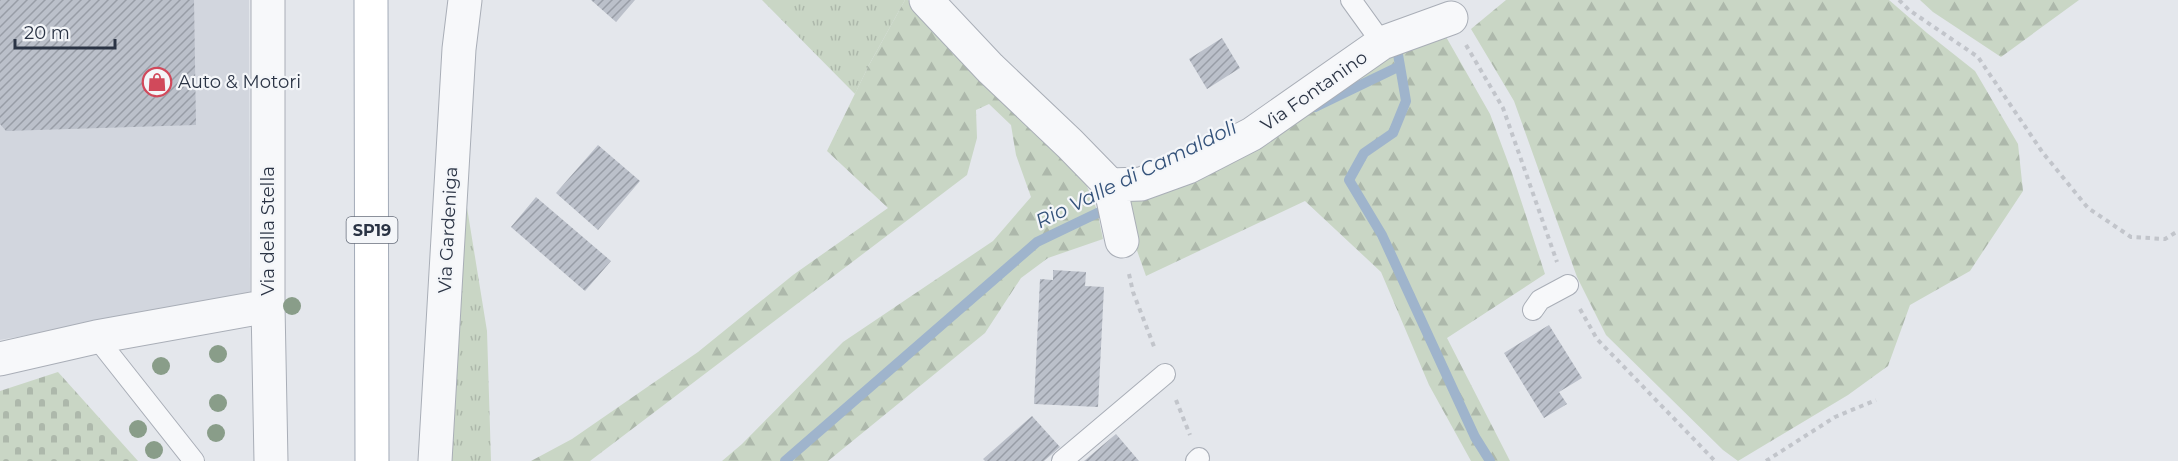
<svg xmlns="http://www.w3.org/2000/svg" width="2178" height="461" font-family="Montserrat,sans-serif">
	<defs>
		<pattern id="grass-tufts" width="24" height="20" patternUnits="userSpaceOnUse" patternTransform="scale(1.5)"><rect width="24" height="20" fill="#c9d6c5"/><path d="M3 7l-1-3M5 7V3M7 7l1-3M15 17l-1-3M17 17v-4M19 17l1-3" fill="none" stroke="#adb8ab"/></pattern>
		<pattern id="forest-firs" width="22" height="20" patternUnits="userSpaceOnUse" patternTransform="scale(1.5)"><rect width="22" height="20" fill="#c9d6c5"/><path d="M5 1l3.5 6h-7zM16 11l3.5 6h-7z" fill="#adb8ab"/></pattern>
		<pattern id="cemetery-stones" width="16" height="16" patternUnits="userSpaceOnUse" patternTransform="scale(1.5)"><rect width="16" height="16" fill="#c9d6c5"/><path d="M2 7V4a2 2 0 0 1 4 0v3zM10 15v-3a2 2 0 0 1 4 0v3z" fill="#adb8ab"/></pattern>
		<pattern id="building-hatch" width="6" height="6" patternUnits="userSpaceOnUse" patternTransform="scale(1.5)"><rect width="6" height="6" fill="#bbc0ca"/><path d="M-1 1l2-2M0 6l6-6M5 7l2-2" fill="none" stroke="#989da6"/></pattern>
	</defs>
	<rect width="100%" height="100%" fill="#e4e7ec"/>
	<path fill="#d2d6de" d="M0 0H249L250 295 0 340Z"/>
	<path fill="url(#grass-tufts)" d="M762 0H905L869 65 855 94Z
		M464 189 487 331 491 461H451Z"/>
	<path fill="url(#forest-firs)" d="M905 0H908L1083 177 1097 210 1103 239 1048 258 1021 278 985 333 828 461H722L742 444 843 342 993 241 1031 197 1016 155 1011 125 989 104 976 110 977 138 967 175 590 461H531L572 439 698 352 793 275 888 208 827 151 869 65Z
		M1506 0H1889L1927 33 1975 71 2018 144 2023 191 1970 271 1910 305 1888 366 1848 395 1738 461 1723 450 1606 335 1577 277 1514 101 1471 29Z
		M1920 0H2079L2001 57 1933 12Z
		M1445 35 1490 114 1512 173 1545 274 1447 338 1510 461H1471L1429 385 1381 272 1305 201 1146 276 1123 211 1129 198 1386 55Z"/>
	<path fill="url(#cemetery-stones)" d="M58 372 138 461H0V391Z"/>
	<g fill="none" stroke-linecap="round" stroke-linejoin="round">
		<path stroke="#9fb4cc" stroke-width="10" d="M1400 66 1406 101 1393 133 1364 153 1349 180 1382 235 1475 437 1490 461
			M1315 107 1400 66 1396 43
			M785 461 1037 242 1112 206"/>
	</g>
	<path fill="url(#building-hatch)" d="M0 0H194L196 125 6 131 0 124Z
		M591 0H635L616 22Z
		M1222 38 1240 68 1207 89 1189 59Z
		M598 145 640 181 598 230 556 193Z
		M536 197 611 261 585 291 511 227Z
		M1053 270 1086 272 1085 286 1104 287 1098 407 1034 404 1040 279 1053 280Z
		M1549 325 1582 378 1559 392 1567 404 1544 418 1504 353Z
		M1032 416 1060 447 1044 461H985L983 459Z
		M1116 434 1139 461H1084Z"/>
	<g fill="none" stroke-linecap="round" stroke-linejoin="round">
		<g stroke="#a9aeb7" stroke-width="22">
			<path id="lane" d="M1351 0 1382 43
				M1533 310 1540 300 1568 285
				M96 337 194 461
				M1062 461 1165 374
				M1196 461 1199 458"/>
		</g>
		<g stroke="#a9aeb7" stroke-width="35">
			<path id="street" d="M268 0V306L271 461
				M926 0 990 68 1070 144 1110 185 1122 241
				M1110 185 1141 184 1188 167 1252 134 1382 43 1451 18
				M0 359 96 337 268 306
				M435 461 459 49 465 0"/>
		</g>
		<g stroke="#a3abb8" stroke-width="35">
			<path id="primary" d="M371 0 372 461"/>
		</g>
		<path stroke="#c2c5cb" stroke-width="4" stroke-dasharray="4.5 4.5" stroke-linecap="butt" d="M1899 0 1909 10 1978 57 2043 153 2088 208 2131 237 2165 239 2178 231
			M1466 45 1503 108 1557 262
			M1129 274 1133 292 1155 349
			M1580 309 1597 339 1715 461
			M1176 400 1190 435
			M1766 461 1835 417 1876 400"/>
		<use href="#lane" stroke="#f7f8fa" stroke-width="20"/>
		<use href="#street" stroke="#f7f8fa" stroke-width="33"/>
		<use href="#primary" stroke="#fff" stroke-width="33"/>
	</g>
	<g fill="#899d89">
		<circle cx="292" cy="306" r="9"/>
		<circle cx="218" cy="354" r="9"/>
		<circle cx="161" cy="366" r="9"/>
		<circle cx="218" cy="403" r="9"/>
		<circle cx="138" cy="429" r="9"/>
		<circle cx="216" cy="433" r="9"/>
		<circle cx="154" cy="450" r="9"/>
	</g>
	<defs>
		<g id="shop-ring" transform="scale(1.5)"><circle r="9.5" fill="#f4f6f9" stroke="#d1495b" stroke-width="1.5"/><path d="M-5-2.5h2.3a2.7 3.5 0 0 1 5.4 0H5L5.5 6h-11ZM-1.5-2.5h3a1.5 2.3 0 0 0-3 0Z" fill="#d1495b"/></g>
	</defs>
	<g fill-rule="evenodd">
		<use href="#shop-ring" x="157" y="82"/>
	</g>
	<g text-anchor="middle" dominant-baseline="central" stroke-width="4.5" stroke-linejoin="round" paint-order="stroke">
		<rect fill="#f4f6f9" stroke="#676e7b" stroke-width="1.5" x="346.5" y="217" width="51" height="26" rx="4.5"/>
		<g font-size="16" font-weight="bold" fill="#2b3445">
			<text x="372" y="230">SP19</text>
		</g>
		<g font-size="18" fill="#2b3445" stroke="#f4f6f9" text-anchor="start">
			<text x="178" y="82">Auto &amp; Motori</text>
		</g>
		<g font-size="18" fill="#2b3445" stroke="#f4f6f9">
			<text transform="translate(1314 91) rotate(-35)">Via Fontanino</text>
			<text transform="translate(448 230) rotate(-87)">Via Gardeniga</text>
			<text transform="translate(268 231) rotate(-90)">Via della Stella</text>
		</g>
		<g font-size="20" font-style="italic" fill="#34527a" stroke="#f4f6f9">
			<text transform="translate(1136 174) rotate(-26)">Rio Valle di Camaldoli</text>
		</g>
	</g>
	<path d="M15 39v9h100v-9" fill="none" stroke="#2b3445" stroke-width="3"/>
	<text x="24" y="39" font-size="18" fill="#2b3445" stroke="#f4f6f9" stroke-width="4.5" paint-order="stroke">20 m</text>
</svg>
